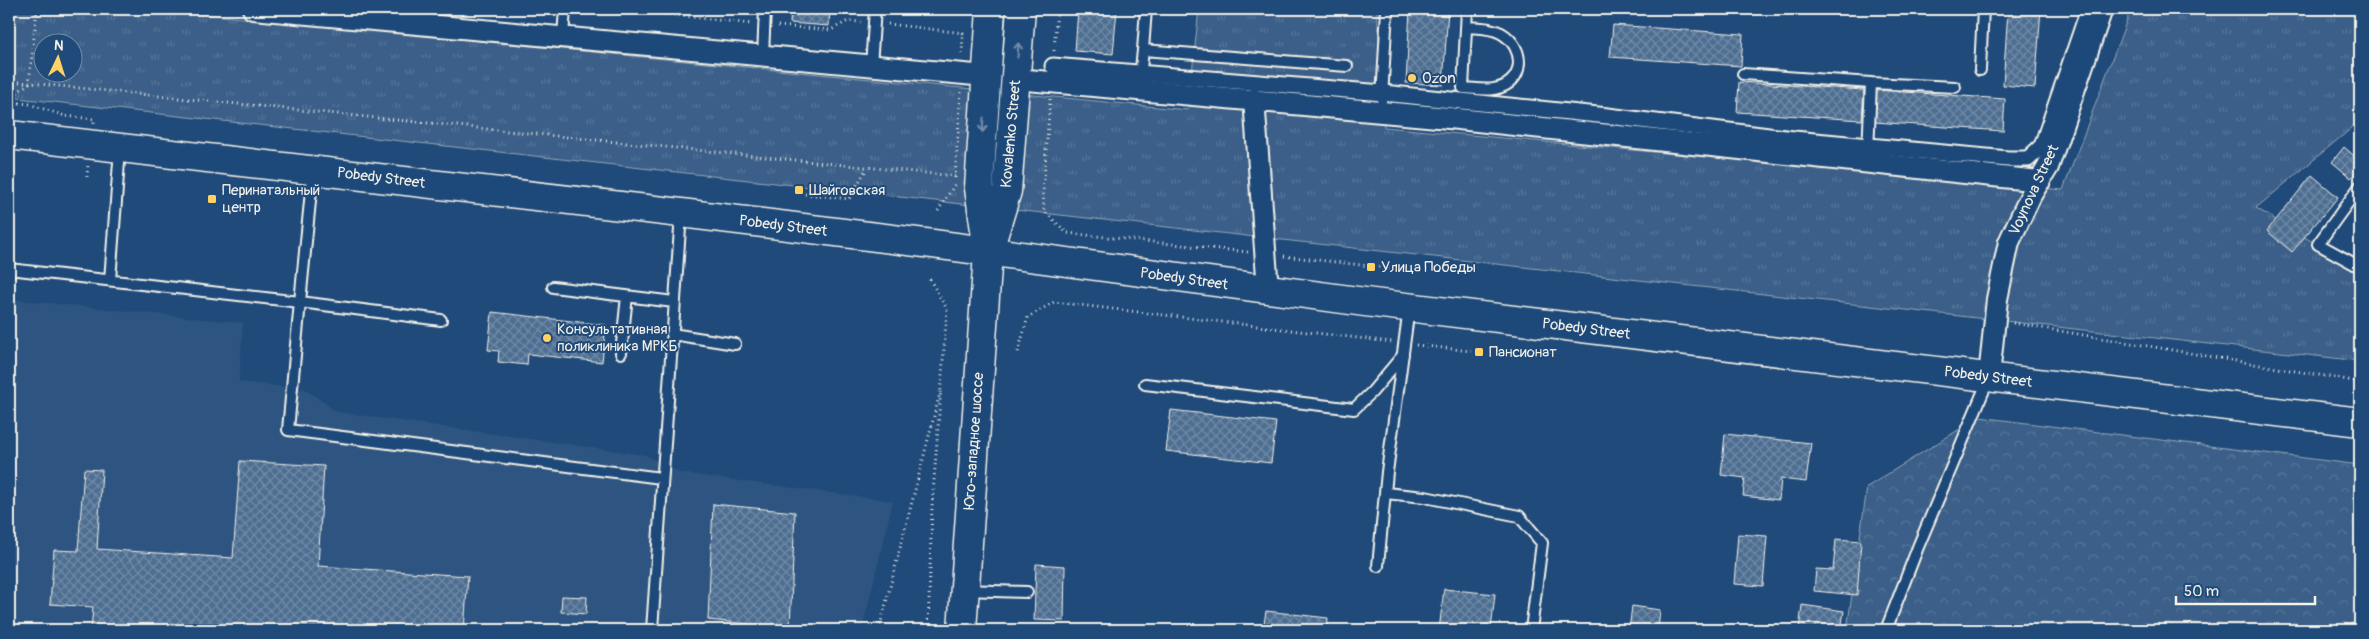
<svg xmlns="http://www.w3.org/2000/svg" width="2369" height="639" font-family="Pangolin,sans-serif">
	<defs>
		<pattern id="forest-crowns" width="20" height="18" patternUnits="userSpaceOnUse" patternTransform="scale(1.25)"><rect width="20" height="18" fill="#3a5f88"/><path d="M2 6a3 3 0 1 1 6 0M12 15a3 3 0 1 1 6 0" fill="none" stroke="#577699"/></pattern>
		<pattern id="park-tufts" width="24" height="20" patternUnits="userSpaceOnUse" patternTransform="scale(1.25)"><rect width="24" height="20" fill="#3a5f88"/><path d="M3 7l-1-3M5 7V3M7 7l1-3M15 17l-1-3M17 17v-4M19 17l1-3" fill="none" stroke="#577699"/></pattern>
		<pattern id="building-cross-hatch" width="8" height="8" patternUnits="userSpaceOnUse" patternTransform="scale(1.25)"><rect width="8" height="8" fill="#4d6e92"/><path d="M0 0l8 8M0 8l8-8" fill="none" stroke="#708aa6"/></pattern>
	</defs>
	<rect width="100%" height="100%" fill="#1f4a7a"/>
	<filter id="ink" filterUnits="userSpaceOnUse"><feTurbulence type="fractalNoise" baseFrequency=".02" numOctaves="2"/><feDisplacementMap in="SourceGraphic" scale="10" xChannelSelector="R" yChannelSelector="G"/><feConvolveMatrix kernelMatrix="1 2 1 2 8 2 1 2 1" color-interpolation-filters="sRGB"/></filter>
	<g filter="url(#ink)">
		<path fill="#2d5581" d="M9 299 243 323 239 382 305 389 337 412 645 455 680 473 893 501 862 630H9Z"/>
		<path fill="url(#forest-crowns)" stroke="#97a8b8" d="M1979 417 2360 465V630H1847L1867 487Z"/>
		<path fill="url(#park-tufts)" stroke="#97a8b8" fill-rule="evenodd" d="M9 9H151L1188 110 1199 9H1377L1384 127 2063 190 2131 9H2360V121L2256 208 2360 270V361L9 97ZM42 42H72V72H42Z"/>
		<path fill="url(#building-cross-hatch)" stroke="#f4f1e8" d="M791 9H830L829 26 790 23Z
			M1078 9H1117L1113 54 1075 51Z
			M1410 9H1448L1443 85 1406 83Z
			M1569 9H1615V11Z
			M2008 9H2041L2035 88 2003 85Z
			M1613 25 1743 34 1741 66 1610 57Z
			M1739 82 1864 90 1862 120 1737 112Z
			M1876 90 2005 99 2003 131 1874 122Z
			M2344 147 2360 161V168L2351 178 2332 162Z
			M2312 175 2338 197 2292 252 2267 231Z
			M492 312 606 325 602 362 528 354 527 365 498 362 499 351 488 350Z
			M1171 410 1276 422 1271 463 1166 451Z
			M1725 434 1811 443 1806 482 1781 479 1779 500 1743 496 1745 478 1721 475Z
			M240 461 324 466 318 566 468 576 464 630H337L281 626V630H91L93 607 50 604 54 550 78 551 84 469 102 470 97 549 233 558Z
			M713 504 795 512 790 628 708 620Z
			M1738 534 1767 536 1763 586 1734 584Z
			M1836 539 1861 541 1857 595 1814 591 1816 569 1833 570Z
			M1036 564 1065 566 1064 621 1034 620Z
			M1444 589 1495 594 1491 630H1439Z
			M562 596 587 597 586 614 561 612Z
			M1802 605 1844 611 1841 630H1799Z
			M1632 606 1660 610 1658 630H1629Z
			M1266 611 1328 618 1327 630H1263Z"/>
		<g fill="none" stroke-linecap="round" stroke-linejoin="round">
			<g stroke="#f4f1e8" stroke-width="14">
				<path id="service" d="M1466 27C1478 28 1490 27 1501 33 1526 47 1526 84 1494 89 1484 91 1472 88 1463 88L1467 9
					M563 36 565 9
					M1143 50 1146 9
					M763 56 765 9
					M871 66 875 9
					M1980 70 1983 9
					M1743 74 1871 83 1868 152
					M1140 78 1143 50 1347 66
					M1871 83 1955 87
					M1382 99 1387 9
					M313 171 300 302 441 320
					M2360 186 2318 244 2360 267
					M9 269 300 302 288 430 661 478
					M110 280 120 149
					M553 287 674 302
					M672 334 735 344
					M621 353 627 296
					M1145 384 1354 409 1372 392 1403 355
					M1385 493 1425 497 1519 516 1542 543 1531 630
					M1378 566 1387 472 1409 308
					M965 590 1027 592
					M652 630 681 214
					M1886 630 1918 547 1989 378"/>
			</g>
			<g stroke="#f4f1e8" stroke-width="19">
				<path id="pedestrian" d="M1053 66 1383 93 1608 116 1794 139 2008 159H2028L2042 146 2089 9"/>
			</g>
			<g stroke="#f4f1e8" stroke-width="24">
				<path id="minor" d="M253 9 986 76
					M1016 79 1449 118 2040 181
					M1254 99 1268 290
					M1989 377 1997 299 2009 242 2031 195 2048 167 2102 9"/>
			</g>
			<g stroke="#f4f1e8" stroke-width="31">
				<path id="secondary" d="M987 244 979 188 991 9
					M962 630 988 253 1007 191 1021 9"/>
			</g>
			<g stroke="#f4f1e8" stroke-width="31">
				<path id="primary" d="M9 135 681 213 933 244 1365 302 2360 422"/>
			</g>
			<path stroke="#f4f1e8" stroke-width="3" stroke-dasharray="1 4" stroke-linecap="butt" d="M624 9 752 24
				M888 24 963 33 962 56
				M778 26 831 30 848 21 861 22
				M1054 51 1057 9
				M9 81 955 176
				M9 99 29 83 37 9
				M1050 99 1043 193 1044 211 1067 233 1248 252
				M9 102 29 104 65 116 94 119V124
				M87 177 88 165
				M955 178 961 92
				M805 194 849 199 867 168
				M938 211 955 184
				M1284 256 1404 270
				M2013 323 2360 382
				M1416 345 1471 351
				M1018 352 1028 317 1054 302 1392 342
				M879 630 941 389
				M928 630 932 507 947 309 929 278
				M2338 630 2360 621"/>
			<use href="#service" stroke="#1f4a7a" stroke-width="10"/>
			<use href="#pedestrian" stroke="#1f4a7a" stroke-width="15"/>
			<use href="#minor" stroke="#1f4a7a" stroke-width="20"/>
			<use href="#secondary" stroke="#1f4a7a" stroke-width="28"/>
			<use href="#primary" stroke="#1f4a7a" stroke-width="28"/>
		</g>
		<defs><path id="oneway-shaft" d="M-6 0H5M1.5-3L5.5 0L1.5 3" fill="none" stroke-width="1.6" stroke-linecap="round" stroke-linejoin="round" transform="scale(1.25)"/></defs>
		<g stroke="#748da6">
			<use href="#oneway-shaft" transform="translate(1018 50) rotate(-86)"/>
			<use href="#oneway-shaft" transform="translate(983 125) rotate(94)"/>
		</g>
	</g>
	<g fill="#ffd166" stroke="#1f4a7a" stroke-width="2">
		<circle cx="1412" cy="78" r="5"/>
		<rect x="794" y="185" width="10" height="10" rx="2.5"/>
		<rect x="207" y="194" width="10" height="10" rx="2.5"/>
		<rect x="1366" y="262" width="10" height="10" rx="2.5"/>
		<circle cx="547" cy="338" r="5"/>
		<rect x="1474" y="347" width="10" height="10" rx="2.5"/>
	</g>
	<g text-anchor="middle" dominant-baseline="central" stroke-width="4" stroke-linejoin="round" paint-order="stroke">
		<g font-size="15" fill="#f4f1e8" stroke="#1f4a7a" text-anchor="start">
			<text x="1422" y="78">Ozon</text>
			<text x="222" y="190">Перинатальный<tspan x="222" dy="17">центр</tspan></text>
			<text x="809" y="190">Шайговская</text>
			<text x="1381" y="267">Улица Победы</text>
			<text x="557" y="329">Консультативная<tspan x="557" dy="17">поликлиника МРКБ</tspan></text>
			<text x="1489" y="352">Пансионат</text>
		</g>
		<g font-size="15" fill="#f4f1e8" stroke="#1f4a7a">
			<text transform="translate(1011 134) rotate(-85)">Kovalenko Street</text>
			<text transform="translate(381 178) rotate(7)">Pobedy Street</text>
			<text transform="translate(2034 190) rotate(-65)">Voynova Street</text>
			<text transform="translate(783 226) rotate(7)">Pobedy Street</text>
			<text transform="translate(1184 279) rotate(8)">Pobedy Street</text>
			<text transform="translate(1586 329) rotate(7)">Pobedy Street</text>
			<text transform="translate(1988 377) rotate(7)">Pobedy Street</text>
			<text transform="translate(974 441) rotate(-86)">Юго-западное шоссе</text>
		</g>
	</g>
	<rect width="2369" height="639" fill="none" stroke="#1f4a7a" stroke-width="30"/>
	<rect x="15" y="15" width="2339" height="609" fill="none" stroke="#f4f1e8" stroke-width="2" filter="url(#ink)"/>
	<g transform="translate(58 58) rotate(4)"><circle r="24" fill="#1f4a7a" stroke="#748da6"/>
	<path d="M0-4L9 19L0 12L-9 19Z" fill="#ffd166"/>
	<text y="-8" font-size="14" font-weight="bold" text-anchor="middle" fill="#f4f1e8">N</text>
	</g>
	<path d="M2176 596v8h139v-8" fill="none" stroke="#f4f1e8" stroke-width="2.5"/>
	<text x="2184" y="596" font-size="15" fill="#f4f1e8" stroke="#1f4a7a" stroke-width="4" paint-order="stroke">50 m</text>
</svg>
